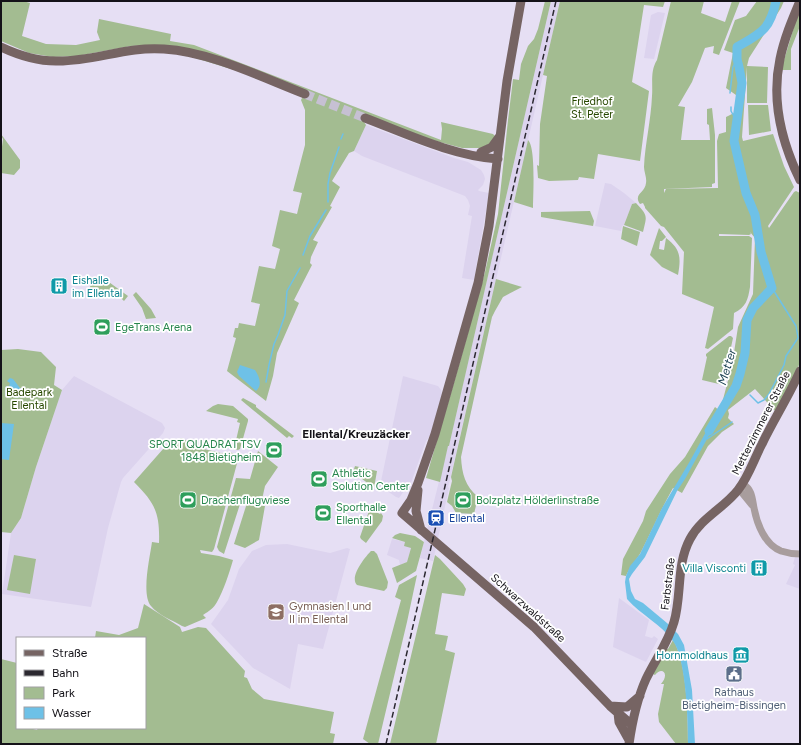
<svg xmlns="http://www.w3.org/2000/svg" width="801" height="745" font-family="Figtree,sans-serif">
	<rect width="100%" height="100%" fill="#e6dff4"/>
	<path fill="#dcd3ee" d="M551 1H560L450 480 448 487 449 488 433 561 420 558 448 445H449Z
		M658 12 665 13 654 59 644 58 651 15Z
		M366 125 454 158 468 162 481 170 484 175 485 179 483 185 478 190 479 191 489 193 474 280 462 278 472 216 468 215 470 206 468 200 465 196 362 156 354 151Z
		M605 183 611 184 624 193 636 203 632 204 624 225 622 226 621 231 595 226Z
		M74 376 162 423 165 428 163 433 123 478 121 482 108 528 91 607 2 594 11 533 21 518 36 467 62 390Z
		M403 376 438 386 441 390 442 395 430 436 426 441 412 480 408 490 404 491 399 498 396 497 380 486Z
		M392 539 405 542 411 548 407 562 400 565 399 560 387 555Z
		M287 544 330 553 347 548 350 549 323 649 298 644 290 689 253 668 211 624 228 600 239 569 252 551 266 545Z
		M795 557 800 558V589L786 584 795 565 793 564Z
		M619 598 649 620 645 636 652 638 654 636 658 639 646 662 613 647Z"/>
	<path fill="#a3bc91" d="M1 1H23L30 3 22 36 46 44 76 45 100 40 97 32 99 19 171 34 170 41 194 45 441 140 442 129 441 122 493 134 495 136 493 142 481 148H462L364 122 366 125 354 151 349 153 332 181 340 187 330 206 332 207 313 240 318 242 311 257 310 263 312 265 294 300 299 303 277 353 273 376 266 401 227 371 236 338 233 337 235 328H238L239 323 255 326 260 304 251 302 259 266 275 269 280 249 272 246 280 210 297 214 302 193 293 191 305 145V110L301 100 305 92 153 45 131 46 77 56 53 57 29 53 1 41Z
		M545 1H551L449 446H448L440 482 426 478 455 379 485 272 498 214 508 120 513 79 519 80 521 64 528 46 534 39 538 29Z
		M560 1H665L663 7 644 5 632 82 649 91 640 161 598 154 594 179 579 177 578 180 549 181 538 178 537 165 539 166 540 124 547 76 543 75Z
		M671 1H704L701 13 725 22 732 1H740L719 55 713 53 714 46 705 48 692 82 678 106 685 107 681 140H710L709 125 707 124V109L712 108 715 135V183L712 184V187L664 189V193L666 189 718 188 717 141 719 134 726 132V117L736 112V95L726 88 733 53 724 50 735 20 746 16 757 1H784L781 8 749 58 747 66 768 67 767 103H747V67L742 137 743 141 773 134 784 166 794 187 768 226 769 228 794 192 796 191 800 193V363L776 412 755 389 728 410 729 414 728 418 734 424 722 432 708 446 682 493 673 488C661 509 652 531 641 552 636 561 630 567 626 576L621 575 623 559 643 521 646 511 670 474 685 457 715 407 720 411 732 365 738 327 753 294 755 238 750 232 751 234 749 235 719 234V236H749L752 238 750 287C748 300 746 307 734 313L733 329 708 349 705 348 714 307 682 294 684 252 664 227 661 226 645 208V207L643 203 640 204C633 194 645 193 646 183 647 178 644 172 644 167 645 144 651 120 652 96 653 84 650 71 657 60Z
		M800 7V26L791 49V70H781Z
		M748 105H768L771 131 749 135Z
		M1 134 20 160V168L14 175 1 173V154L3 139 1 136Z
		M528 140C536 148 533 195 533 208L514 202Z
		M636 203C648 216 647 215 643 232L624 225 632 204Z
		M590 211 594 221 593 226 541 217V212Z
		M623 226 640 232 637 246 621 239Z
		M659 228 666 237 662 241H660L659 249 664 250 666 238C681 249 681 258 678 275L662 267 650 255Z
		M99 276 102 277 128 296 124 301C112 288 100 293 86 296L94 278Z
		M496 279 522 287 503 297 495 311 492 317 461 457C462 474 465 486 478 497L474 514 456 513 452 506 447 502 452 481 451 477Z
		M136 292 151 309 156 318 146 319 142 308 133 295Z
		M729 336H731L733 338 723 385 702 380 707 357 706 356V354Z
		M18 349 41 352 56 367 54 385 62 390 36 467 21 518 11 533 1 532V350Z
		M243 398 256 405V407L294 436 292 438 289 436 287 438 241 400Z
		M218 404 233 406 248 419V421L240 449 238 450 234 449 240 423 237 422 238 419 206 411 213 406Z
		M181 438 188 441 187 445 229 455 230 452 239 456 214 549 212 552 200 550 201 553 219 556 233 560C230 571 223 592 217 602 214 608 209 611 203 615L206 618 185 627 182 626C172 620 158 615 151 606 141 594 150 557 152 542L159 543C160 513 155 503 134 482L171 440 176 441Z
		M258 451 278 467 265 486 261 504 241 501 224 554 219 551 217 547 236 478 250 479Z
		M355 466 377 471 374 488 353 472Z
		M247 503 265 506 259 540 245 548 234 544Z
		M370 508 376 511V512L380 514 381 513 383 516 382 521 366 543 361 539 360 537Z
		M400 533 415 536 424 542 416 571 397 583 392 568 407 562 411 548 404 546 405 542 392 538 395 535Z
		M371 551H374L377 554 388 582 387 588 384 591 357 585C349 577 365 557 371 551Z
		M14 555 36 559 30 594 7 590Z
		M435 555 440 559 463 584 466 589 464 596 442 593 435 634 448 636 445 650 455 653 436 744H390Z
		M417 575 407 622 378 744H370L363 739 401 600 395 597 399 585Z
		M144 604 180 627 182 632 198 627 206 628 245 671 244 677 247 678 252 689 264 699 334 712 330 733 335 734 333 744H1V659L17 663V728H29L37 730 38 728H145V638H95L96 631 119 635 138 628Z
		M673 640C687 661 688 717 688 744H676L659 722 658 714 664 684H661C670 674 662 666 655 675L653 674 666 649H668Z"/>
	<path fill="#6ec1e7" d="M240 365 255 370C259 376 263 385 256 391L239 376 237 372Z
		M10 378 13 379 20 388H24C22 402 15 397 5 395L6 386 9 387 10 383 7 381Z
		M713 419 717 421 685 479 677 491 645 557 632 574 629 579 631 591 635 599 643 603 667 623 678 634 684 645 692 690 695 744H688C688 721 686 658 673 641 661 624 641 615 627 599L625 582 626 576 630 566 640 554 662 508 690 461Z
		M1 423 14 424 9 460 1 459Z"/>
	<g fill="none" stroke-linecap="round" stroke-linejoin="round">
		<path stroke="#6ec1e7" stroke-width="1.5" d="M730 93 733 67 737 59
			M731 107V111L736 120
			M341 139 343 134
			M328 202V184L330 173 339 147
			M303 255 310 236 326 210
			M266 382 269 365 274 344 278 335 285 315 287 291 300 268
			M750 395 758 403 764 400 769 394 784 365 786 356 798 338 796 326 772 288
			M707 439 732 422"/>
		<path stroke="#6ec1e7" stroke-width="9" d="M709 431 736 386 740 374 745 353 747 320 753 308 772 288 761 252 755 215 746 193 734 141 742 83 739 67 737 59V47C761 33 770 30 776 1"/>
		<path stroke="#c6c0d3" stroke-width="9" stroke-dasharray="9 4.5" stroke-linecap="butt" d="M305 94 365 118"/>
		<path stroke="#a89d9d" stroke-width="7" d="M743 484C752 490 752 497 754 508 757 524 765 545 781 551 787 553 794 554 800 554
			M739 489 752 505"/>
		<path stroke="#766463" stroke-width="9" d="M521 1 507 81 489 226 478 283 435 434 418 483 411 500 402 513 534 627 610 706 632 725
			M800 1C792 20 784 39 780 59 771 101 782 143 800 180
			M1 47C18 55 37 61 56 61 93 62 126 46 164 49 211 52 261 77 305 94
			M365 118C407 134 453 156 498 159
			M481 152 492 147 500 136
			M418 490 416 511 421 530
			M610 706 627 707 640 696
			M618 713 619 722 629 740
			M629 744C632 723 637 699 646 679 655 660 668 643 674 622 682 595 676 565 690 539 701 518 724 508 738 490 749 476 754 459 762 444 774 419 789 396 800 371"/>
		<path stroke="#2b2830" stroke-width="1.5" stroke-dasharray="6 3" stroke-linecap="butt" d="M386 744 556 1"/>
	</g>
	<defs>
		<g id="building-square" transform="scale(0.9)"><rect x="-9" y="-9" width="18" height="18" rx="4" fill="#0f9aa8" stroke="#fff"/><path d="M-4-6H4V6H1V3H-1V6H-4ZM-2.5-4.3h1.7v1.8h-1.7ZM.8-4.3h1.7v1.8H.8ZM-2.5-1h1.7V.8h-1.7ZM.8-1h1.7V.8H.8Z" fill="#fff"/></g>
		<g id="stadium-square" transform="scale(0.9)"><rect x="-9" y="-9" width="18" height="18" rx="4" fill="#2e9e5b" stroke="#fff"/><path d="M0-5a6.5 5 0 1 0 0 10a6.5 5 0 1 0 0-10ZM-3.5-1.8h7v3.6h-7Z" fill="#fff"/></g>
		<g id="station-square" transform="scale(0.9)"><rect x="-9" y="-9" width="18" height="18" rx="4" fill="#1a4fb4" stroke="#fff"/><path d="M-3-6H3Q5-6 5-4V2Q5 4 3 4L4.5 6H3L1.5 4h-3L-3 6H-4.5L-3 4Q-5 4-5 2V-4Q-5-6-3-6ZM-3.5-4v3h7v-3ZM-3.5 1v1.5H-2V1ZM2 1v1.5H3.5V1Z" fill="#fff"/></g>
		<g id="school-square" transform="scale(0.9)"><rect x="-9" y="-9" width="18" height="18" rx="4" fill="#8d6e63" stroke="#fff"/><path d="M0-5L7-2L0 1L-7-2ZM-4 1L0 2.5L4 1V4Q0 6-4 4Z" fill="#fff"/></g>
		<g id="museum-square" transform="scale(0.9)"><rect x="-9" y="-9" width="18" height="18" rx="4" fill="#0f9aa8" stroke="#fff"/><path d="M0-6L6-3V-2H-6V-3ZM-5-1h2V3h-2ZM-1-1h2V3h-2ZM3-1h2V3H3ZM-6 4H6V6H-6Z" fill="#fff"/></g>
		<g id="civic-square" transform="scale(0.9)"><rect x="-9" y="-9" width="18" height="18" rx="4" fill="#5c6f8a" stroke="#fff"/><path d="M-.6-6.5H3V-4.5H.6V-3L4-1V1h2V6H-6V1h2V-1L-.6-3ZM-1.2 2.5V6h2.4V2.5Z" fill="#fff"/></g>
	</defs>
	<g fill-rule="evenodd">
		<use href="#building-square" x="59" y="286"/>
		<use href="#stadium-square" x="102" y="327"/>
		<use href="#stadium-square" x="274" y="450"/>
		<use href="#stadium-square" x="319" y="479"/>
		<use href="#stadium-square" x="188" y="500"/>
		<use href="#stadium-square" x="463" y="500"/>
		<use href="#stadium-square" x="323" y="513"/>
		<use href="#station-square" x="436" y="518"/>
		<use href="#building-square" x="759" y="568"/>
		<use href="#school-square" x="276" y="612"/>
		<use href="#museum-square" x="741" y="655"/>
		<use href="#civic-square" x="734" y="674"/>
	</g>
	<g text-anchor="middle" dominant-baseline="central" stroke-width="3.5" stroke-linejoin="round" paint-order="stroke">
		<g font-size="11" fill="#284800" stroke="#fff">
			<text x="592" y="101">Friedhof<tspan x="592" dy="13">St. Peter</tspan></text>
			<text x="29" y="392">Badepark<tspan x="29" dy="13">Ellental</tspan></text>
		</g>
		<g font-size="11" fill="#0d838f" stroke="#fff" text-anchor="end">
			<text x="72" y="280" text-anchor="start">Eishalle<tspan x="72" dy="13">im Ellental</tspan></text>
			<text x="746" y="568">Villa Visconti</text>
			<text x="728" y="655">Hornmoldhaus</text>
		</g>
		<g font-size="11" fill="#27864d" stroke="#fff" text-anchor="start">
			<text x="115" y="327">EgeTrans Arena</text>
			<text x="261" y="444" text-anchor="end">SPORT QUADRAT TSV<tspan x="261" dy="13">1848 Bietigheim</tspan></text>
			<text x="332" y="473">Athletic<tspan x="332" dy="13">Solution Center</tspan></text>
			<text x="201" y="500">Drachenflugwiese</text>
			<text x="476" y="500">Bolzplatz Hölderlinstraße</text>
			<text x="336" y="507">Sporthalle<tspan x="336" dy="13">Ellental</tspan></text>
		</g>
		<g font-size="11" fill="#141218" stroke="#fff">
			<text transform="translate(761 423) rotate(-63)">Metterzimmerer Straße</text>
			<text transform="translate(668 584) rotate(-83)">Farbstraße</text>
			<text transform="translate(528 608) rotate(42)">Schwarzwaldstraße</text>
		</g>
		<g font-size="11" fill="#164399" stroke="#fff" text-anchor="start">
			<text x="449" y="518">Ellental</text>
		</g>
		<g font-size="11" fill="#785e54" stroke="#fff" text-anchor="start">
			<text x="289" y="606">Gymnasien I und<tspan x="289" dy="13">II im Ellental</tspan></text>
		</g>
		<g font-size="11" fill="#4e5e75" stroke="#fff">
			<text x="734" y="692">Rathaus<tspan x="734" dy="13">Bietigheim-Bissingen</tspan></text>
		</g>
		<g font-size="12" font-style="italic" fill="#1e4354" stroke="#fff">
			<text transform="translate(727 367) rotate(-73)">Metter</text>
		</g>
		<g font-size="12" font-weight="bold" fill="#141218" stroke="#fff">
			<text x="356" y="434">Ellental/Kreuzäcker</text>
		</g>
	</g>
	<rect width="801" height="745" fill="none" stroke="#141218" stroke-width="4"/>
	<rect x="16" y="637" width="130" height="92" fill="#ffffff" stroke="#a1a0a3"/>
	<rect x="24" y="650" width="20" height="6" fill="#766463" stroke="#a1a0a3"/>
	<text x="52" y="657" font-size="12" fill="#141218">Straße</text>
	<rect x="24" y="670" width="20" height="6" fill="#2b2830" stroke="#a1a0a3"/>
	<text x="52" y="677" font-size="12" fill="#141218">Bahn</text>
	<rect x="24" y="687" width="20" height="12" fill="#a3bc91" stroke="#a1a0a3"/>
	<text x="52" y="697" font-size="12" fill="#141218">Park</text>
	<rect x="24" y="707" width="20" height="12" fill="#6ec1e7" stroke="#a1a0a3"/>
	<text x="52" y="717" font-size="12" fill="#141218">Wasser</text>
</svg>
